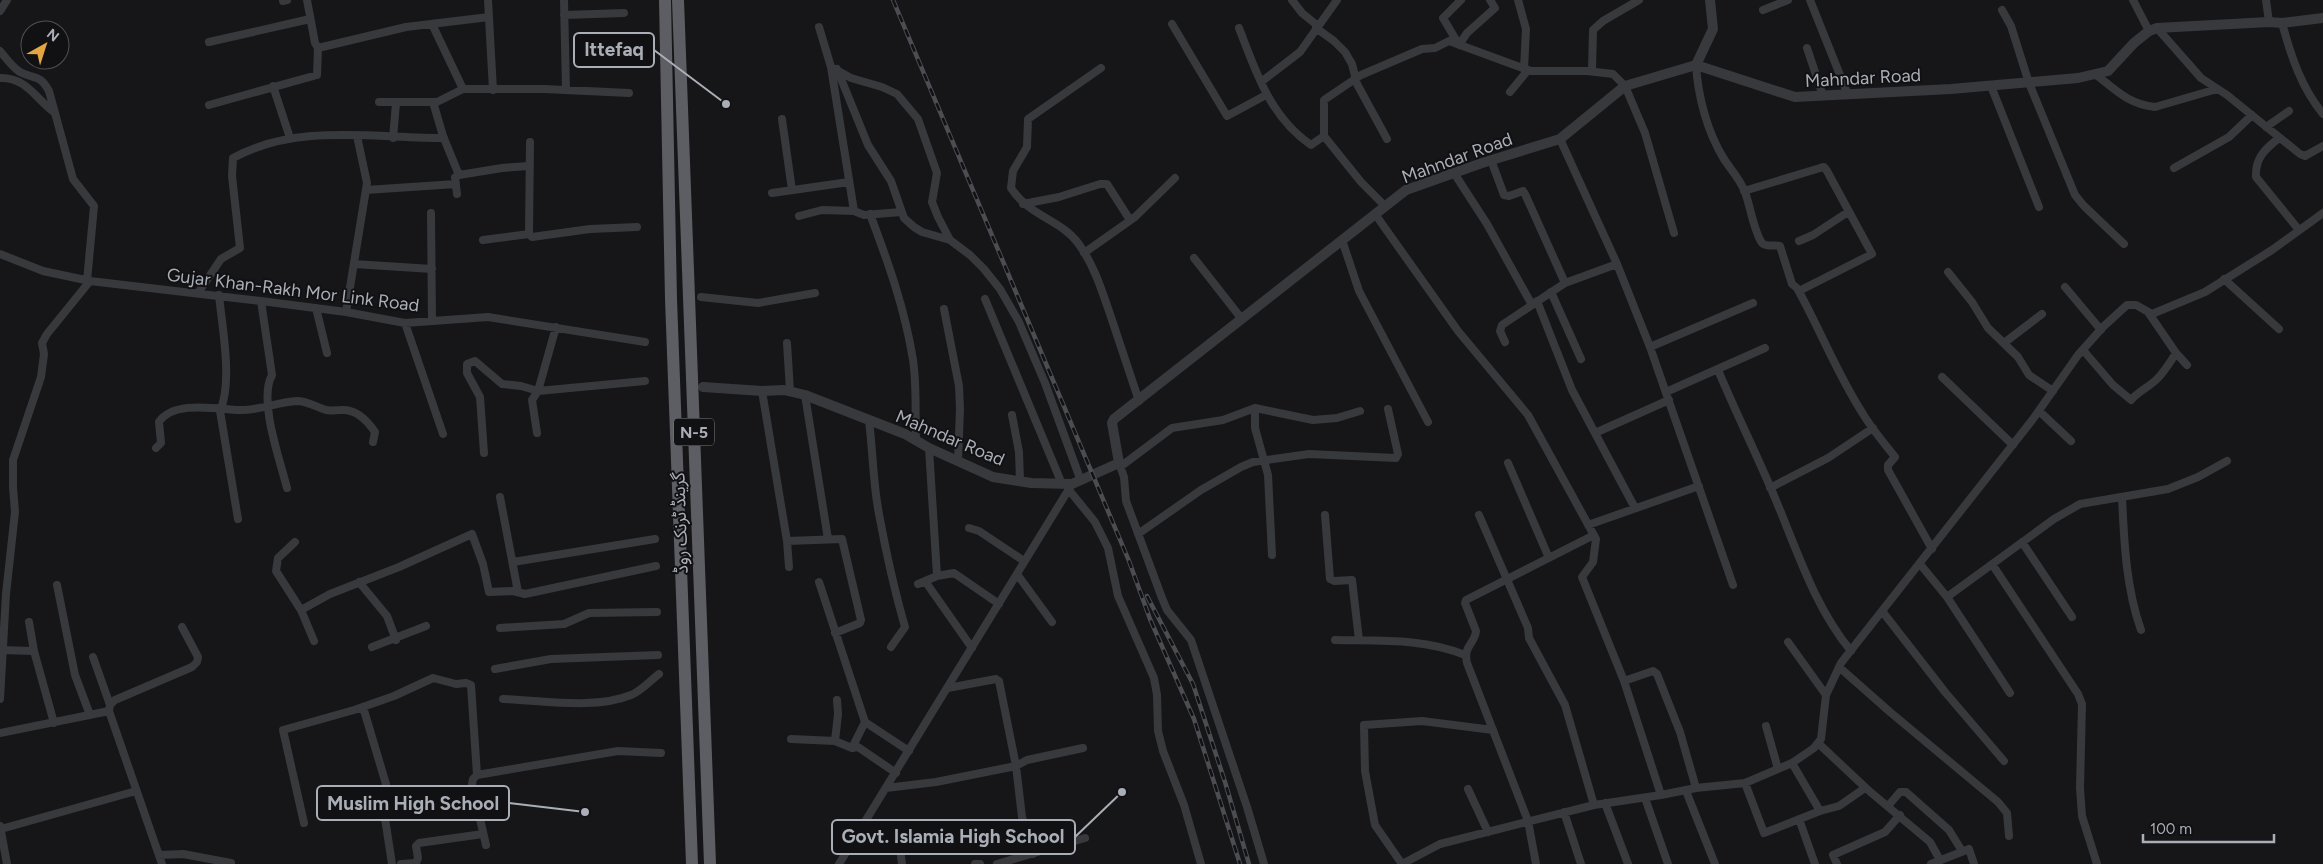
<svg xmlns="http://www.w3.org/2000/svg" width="2323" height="864" font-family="Figtree,'Noto Sans Arabic',sans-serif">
	<rect width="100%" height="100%" fill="#161618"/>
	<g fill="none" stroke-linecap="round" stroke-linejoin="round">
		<path stroke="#38393d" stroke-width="8" d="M307 0 315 43 318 48 406 27 489 17
			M488 0 493 90
			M564 0 566 90
			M1292 0 1302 13 1318 26
			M1461 0 1443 18 1459 45 1467 33 1495 8 1490 0
			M1518 0 1526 29 1524 69
			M1810 0 1848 95
			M2133 0 2149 31
			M2266 0 2269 22
			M283 1 287 0
			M1763 10 1788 0
			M2002 10 2011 26 2029 83 2075 195 2084 206 2124 244
			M0 11 7 0
			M564 15 624 13
			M2282 23C2291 56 2301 87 2323 114
			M432 24 463 89H544L629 93
			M1172 24 1227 116 1266 95
			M819 27 831 67 851 78 882 87 897 94 918 119 937 173 932 202 938 217 950 240 970 255 984 269 1000 289 1019 322 1045 383 1081 481
			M1239 28C1256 72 1270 117 1311 145L1324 136
			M1316 28 1334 41 1345 52 1352 64 1357 84 1387 139
			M2157 28 2201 78 2227 95 2300 154 2305 156 2323 146
			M209 42 310 19
			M1807 48 1823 96
			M0 51C6 58 12 67 20 72 35 80 39 73 49 91L73 179 94 206 87 281
			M1696 65C1698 96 1707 132 1724 159 1731 170 1740 179 1745 192 1750 205 1754 232 1762 243 1767 248 1774 244 1780 246L1792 284 1797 288C1820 329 1837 374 1863 414 1872 429 1884 443 1895 457L1888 465V470L1932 549
			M831 67 854 211
			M1101 68 1028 119 1027 147 1013 171 1011 188C1030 217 1060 219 1078 243 1095 266 1103 294 1112 320 1121 347 1130 374 1139 401
			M837 69 868 145 891 181 904 218 914 227 922 232 950 240
			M1592 71 1593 30 1603 21 1639 0
			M2095 74C2116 90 2128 104 2155 107L2217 89
			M0 78C26 77 36 99 54 112
			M1261 82 1300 52 1337 0
			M273 86 290 138
			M1991 86 2039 207
			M1510 92 1528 70
			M379 102H437L463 89
			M433 102 443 136 459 175
			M209 105 317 75 318 48
			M782 119 792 190
			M2266 127 2289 111
			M393 138 396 103
			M2279 138C2265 149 2255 158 2256 177L2299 230
			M1560 139 1617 264 1650 347 1733 585
			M530 142 529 234 532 237 590 229 637 227
			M1491 160 1504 195 1509 196 1523 191 1525 194 1565 283
			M2174 168 2229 137 2252 115
			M1454 173 1487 224 1532 305
			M366 190 456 184
			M1744 191 1820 168 1824 167 1827 171 1872 254 1799 291
			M772 193 849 182
			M457 194 455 177 459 175 502 168 528 166
			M1023 204 1059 197 1100 184H1107L1130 220
			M1385 206 1361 182 1324 136V100L1361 75 1422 49 1435 48 1449 41 1531 71H1587L1613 74 1625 86 1645 133 1674 233
			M431 213 432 321
			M870 214C888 262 905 309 913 360 917 386 915 414 916 440
			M1375 214 1458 331 1528 415 1596 539 1593 562 1582 577 1624 681 1661 795 1696 788 1745 783 1792 763 1814 748 1821 739 1826 695 1841 663 2033 419 2078 355 2103 327 2127 305H2136L2152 314 2205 292 2272 250 2323 213
			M799 216 822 210 854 211 864 215 901 212
			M483 240 529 234
			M1342 240 1359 291 1428 422
			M1799 241 1813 235 1848 212
			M1084 253 1135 217 1175 178
			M0 254 43 271 90 281 261 301 346 312 405 323 488 317 645 342
			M1194 258 1241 318
			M354 264 432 269
			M1948 272 1972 302 1988 328 2018 357 2029 375 2053 391
			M2224 279 2279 329
			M2065 287 2101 330
			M1551 292 1581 359
			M198 293 221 259 240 248 232 176 233 158C297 123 373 138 444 138
			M219 295C222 327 233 382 220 411L238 519
			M701 297 758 303 815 293
			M985 299 1062 484
			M261 301 272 375C258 400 280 460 287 488
			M1537 301 1572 390 1635 508
			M316 308 327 353
			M944 309 959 386 960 409 958 461
			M346 312 367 183 357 136
			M2148 312 2176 353 2187 365
			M405 323 443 434
			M1505 342 1500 331 1502 325 1565 283 1617 264
			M787 343 790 391
			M2004 343 2042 314
			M1650 347 1753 303
			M2083 350 2113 385 2131 400C2139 391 2149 387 2157 379 2165 371 2170 362 2176 353
			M1718 370C1736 413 1757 455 1775 498 1797 550 1814 606 1851 651
			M1942 377 2013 445
			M762 391 787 541 789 567
			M1666 392 1765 348
			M805 395 828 539
			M1255 408V428L1268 475 1272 555
			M2039 411 2071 441
			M1012 415 1019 452 1020 481
			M869 421C873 452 873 484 879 514 886 552 894 589 905 627L891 647
			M537 433 532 400 538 391 645 381
			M1595 433 1669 400
			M156 448 161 443 159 422C173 400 217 409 239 410 258 411 278 402 297 401 307 401 316 407 326 410 331 411 336 410 341 410 356 409 367 420 375 432L373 442
			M929 448 937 576
			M484 453 480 397 467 373V364L475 361 502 384 521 386 538 391 556 327
			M1119 463 1124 477 1126 501 1162 598 1167 610 1191 640 1247 807 1264 864
			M1508 463 1549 558
			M1120 467 1172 428 1223 420 1255 408 1313 420 1337 418 1360 411
			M1770 488 1828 458 1873 428
			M1069 490 1095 522 1108 548 1118 596 1154 678 1157 695 1158 731 1163 751 1184 805 1201 864
			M500 497 518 592
			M2122 497C2124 541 2126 588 2141 630
			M1325 515 1330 579 1334 581 1352 580 1359 640
			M1479 515 1528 628 1529 638 1565 705 1594 805
			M1588 525 1699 486
			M969 528 979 531 1024 561
			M1138 534 1201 490 1241 467 1253 462 1309 454 1396 458 1398 454 1388 409
			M787 541 842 539 861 620 860 623 835 633
			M295 542 278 558 276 571 301 610 314 641
			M2022 542 2072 617
			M513 562 655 539
			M1920 564 1947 597 2010 693
			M1992 564 2078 694 2082 704 2080 788 2082 816 2097 864
			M1017 574 1052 622
			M925 581 972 648
			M359 582 387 616 396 640
			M819 582 865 722 909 751
			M918 584 937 576 954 573 999 604
			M57 585 75 675 90 715
			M1947 597 2054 519 2080 504 2168 489 2198 477 2227 461
			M301 610 330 594 399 567 472 534 483 564 489 592 513 591 525 594 656 566
			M1882 611 1945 692 2004 761
			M29 622 34 651 54 723
			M500 628 564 624 589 613 657 612
			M1335 640C1379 641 1424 638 1465 655
			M1788 642 1826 695
			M372 647 426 626
			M0 650 34 651
			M93 657 110 705 109 711 162 864
			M1839 667 1890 712 1998 802 2007 813 2009 836
			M495 669 551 659 658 655
			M1624 681 1653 671 1657 674 1680 732 1696 788
			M948 688 996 679 999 681 1016 766 1022 817 1033 854
			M0 699 6 594 15 512 13 487V460L41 377 44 354 42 343 47 334 90 281
			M503 699C542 700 594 710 631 695 640 692 651 680 659 674
			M110 705 115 700 192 667 197 662 198 657 182 627
			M363 707 386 784 382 799 392 864
			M1766 726 1778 769
			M1493 730 1422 721 1364 725 1365 771 1375 825 1402 864 1440 844 1594 805 1661 795
			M0 733 109 711
			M791 739 835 741 852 748 858 747 896 773
			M835 741 838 714 837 700
			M1819 744 1868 790 1930 842 1940 860
			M852 748 865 722
			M1792 763 1820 811
			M1745 783 1764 833 1820 811 1839 806 1865 788
			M886 788 936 782 1016 766 1027 760 1083 748
			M1468 789 1488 832
			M1686 791 1715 864
			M1645 798 1668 864
			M1605 803 1628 864
			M1888 806 1900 792H1906L1949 830 1962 851
			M1564 812 1581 864
			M1799 819 1815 864
			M304 823 283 730 354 710 394 696 433 678 456 684 466 683 471 685 477 775
			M863 825 896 831 898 833 902 864
			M0 826 7 864
			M1 829 136 791
			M486 845 472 784 473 779 477 775 618 751 661 753
			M159 855 183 854 231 863
			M401 864 416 863 418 858 416 846 419 843 483 834
			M839 864 1072 484
			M975 864H980
			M997 864 1085 838
			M1536 864 1528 821 1467 663C1463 645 1475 644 1476 631L1465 603 1466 600 1594 535
			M1837 864 1833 855 1885 832 1900 815
			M1931 864 1969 849 1974 864"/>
		<path stroke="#38393d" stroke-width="10" d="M1696 65 1713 29 1710 0
			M703 387 762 391 784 390 805 395 905 434 929 448 993 477 1031 483 1072 484 1119 463 1112 423 1114 419 1406 190 1482 163 1560 139 1625 86 1696 65 1795 97 1951 89 2078 78 2108 71 2134 43 2149 31 2157 28 2269 22 2282 23 2323 18"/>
		<path stroke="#5c5e64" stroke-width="12" d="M665 0 671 299 692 864
			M678 0 710 864"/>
		<g stroke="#4b4d52" stroke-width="4.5">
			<path id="rail" d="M893 0 1129 561 1150 619 1194 719 1240 864
				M1147 596 1193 684 1225 782 1249 864"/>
		</g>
		<use href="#rail" stroke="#111113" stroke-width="2.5" stroke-dasharray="8" stroke-linecap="butt"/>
	</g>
	<g text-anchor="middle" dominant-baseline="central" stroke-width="4" stroke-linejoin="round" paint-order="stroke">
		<rect fill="#111113" stroke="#7c7f86" stroke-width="1" x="674" y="418.5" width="40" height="27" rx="4"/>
		<g font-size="16" font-weight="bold" fill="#aaaeb7">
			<text x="694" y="432">N-5</text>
		</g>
		<g font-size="18" fill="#aaaeb7" stroke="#111113">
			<text transform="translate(1863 78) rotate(-3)">Mahndar Road</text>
			<text transform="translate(1457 158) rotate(-20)">Mahndar Road</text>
			<text transform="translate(293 290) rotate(7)">Gujar Khan-Rakh Mor Link Road</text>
			<text transform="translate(950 438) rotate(23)">Mahndar Road</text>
			<text transform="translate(680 523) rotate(-92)">گرینڈ ٹرنک روڈ</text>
		</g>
	</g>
	<path fill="none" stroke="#aaaeb7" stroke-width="2" d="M726 104L654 50M585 812L509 803M1122 792L1075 837"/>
	<g fill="#aaaeb7" stroke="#111113" stroke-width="2">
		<circle cx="726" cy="104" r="5"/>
		<circle cx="585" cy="812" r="5"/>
		<circle cx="1122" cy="792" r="5"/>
	</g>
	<g fill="#111113" stroke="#aaaeb7" stroke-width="2">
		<rect x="574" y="33" width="80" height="34" rx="5"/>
		<rect x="317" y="786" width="192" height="34" rx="5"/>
		<rect x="832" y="820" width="243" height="34" rx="5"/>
	</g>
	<g font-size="19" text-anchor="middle" font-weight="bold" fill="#aaaeb7">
		<text x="614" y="56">Ittefaq</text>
		<text x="413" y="810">Muslim High School</text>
		<text x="953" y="843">Govt. Islamia High School</text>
	</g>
	<g transform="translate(45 45) rotate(39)"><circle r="24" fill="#111113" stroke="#4e5055"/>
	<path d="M0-4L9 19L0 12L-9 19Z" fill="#e3a643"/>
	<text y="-8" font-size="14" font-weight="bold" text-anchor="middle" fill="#aaaeb7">N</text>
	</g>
	<path d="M2143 834v8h131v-8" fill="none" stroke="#aaaeb7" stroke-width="2.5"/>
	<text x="2150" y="834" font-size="15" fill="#aaaeb7" stroke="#111113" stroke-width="4" paint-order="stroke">100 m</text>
</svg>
